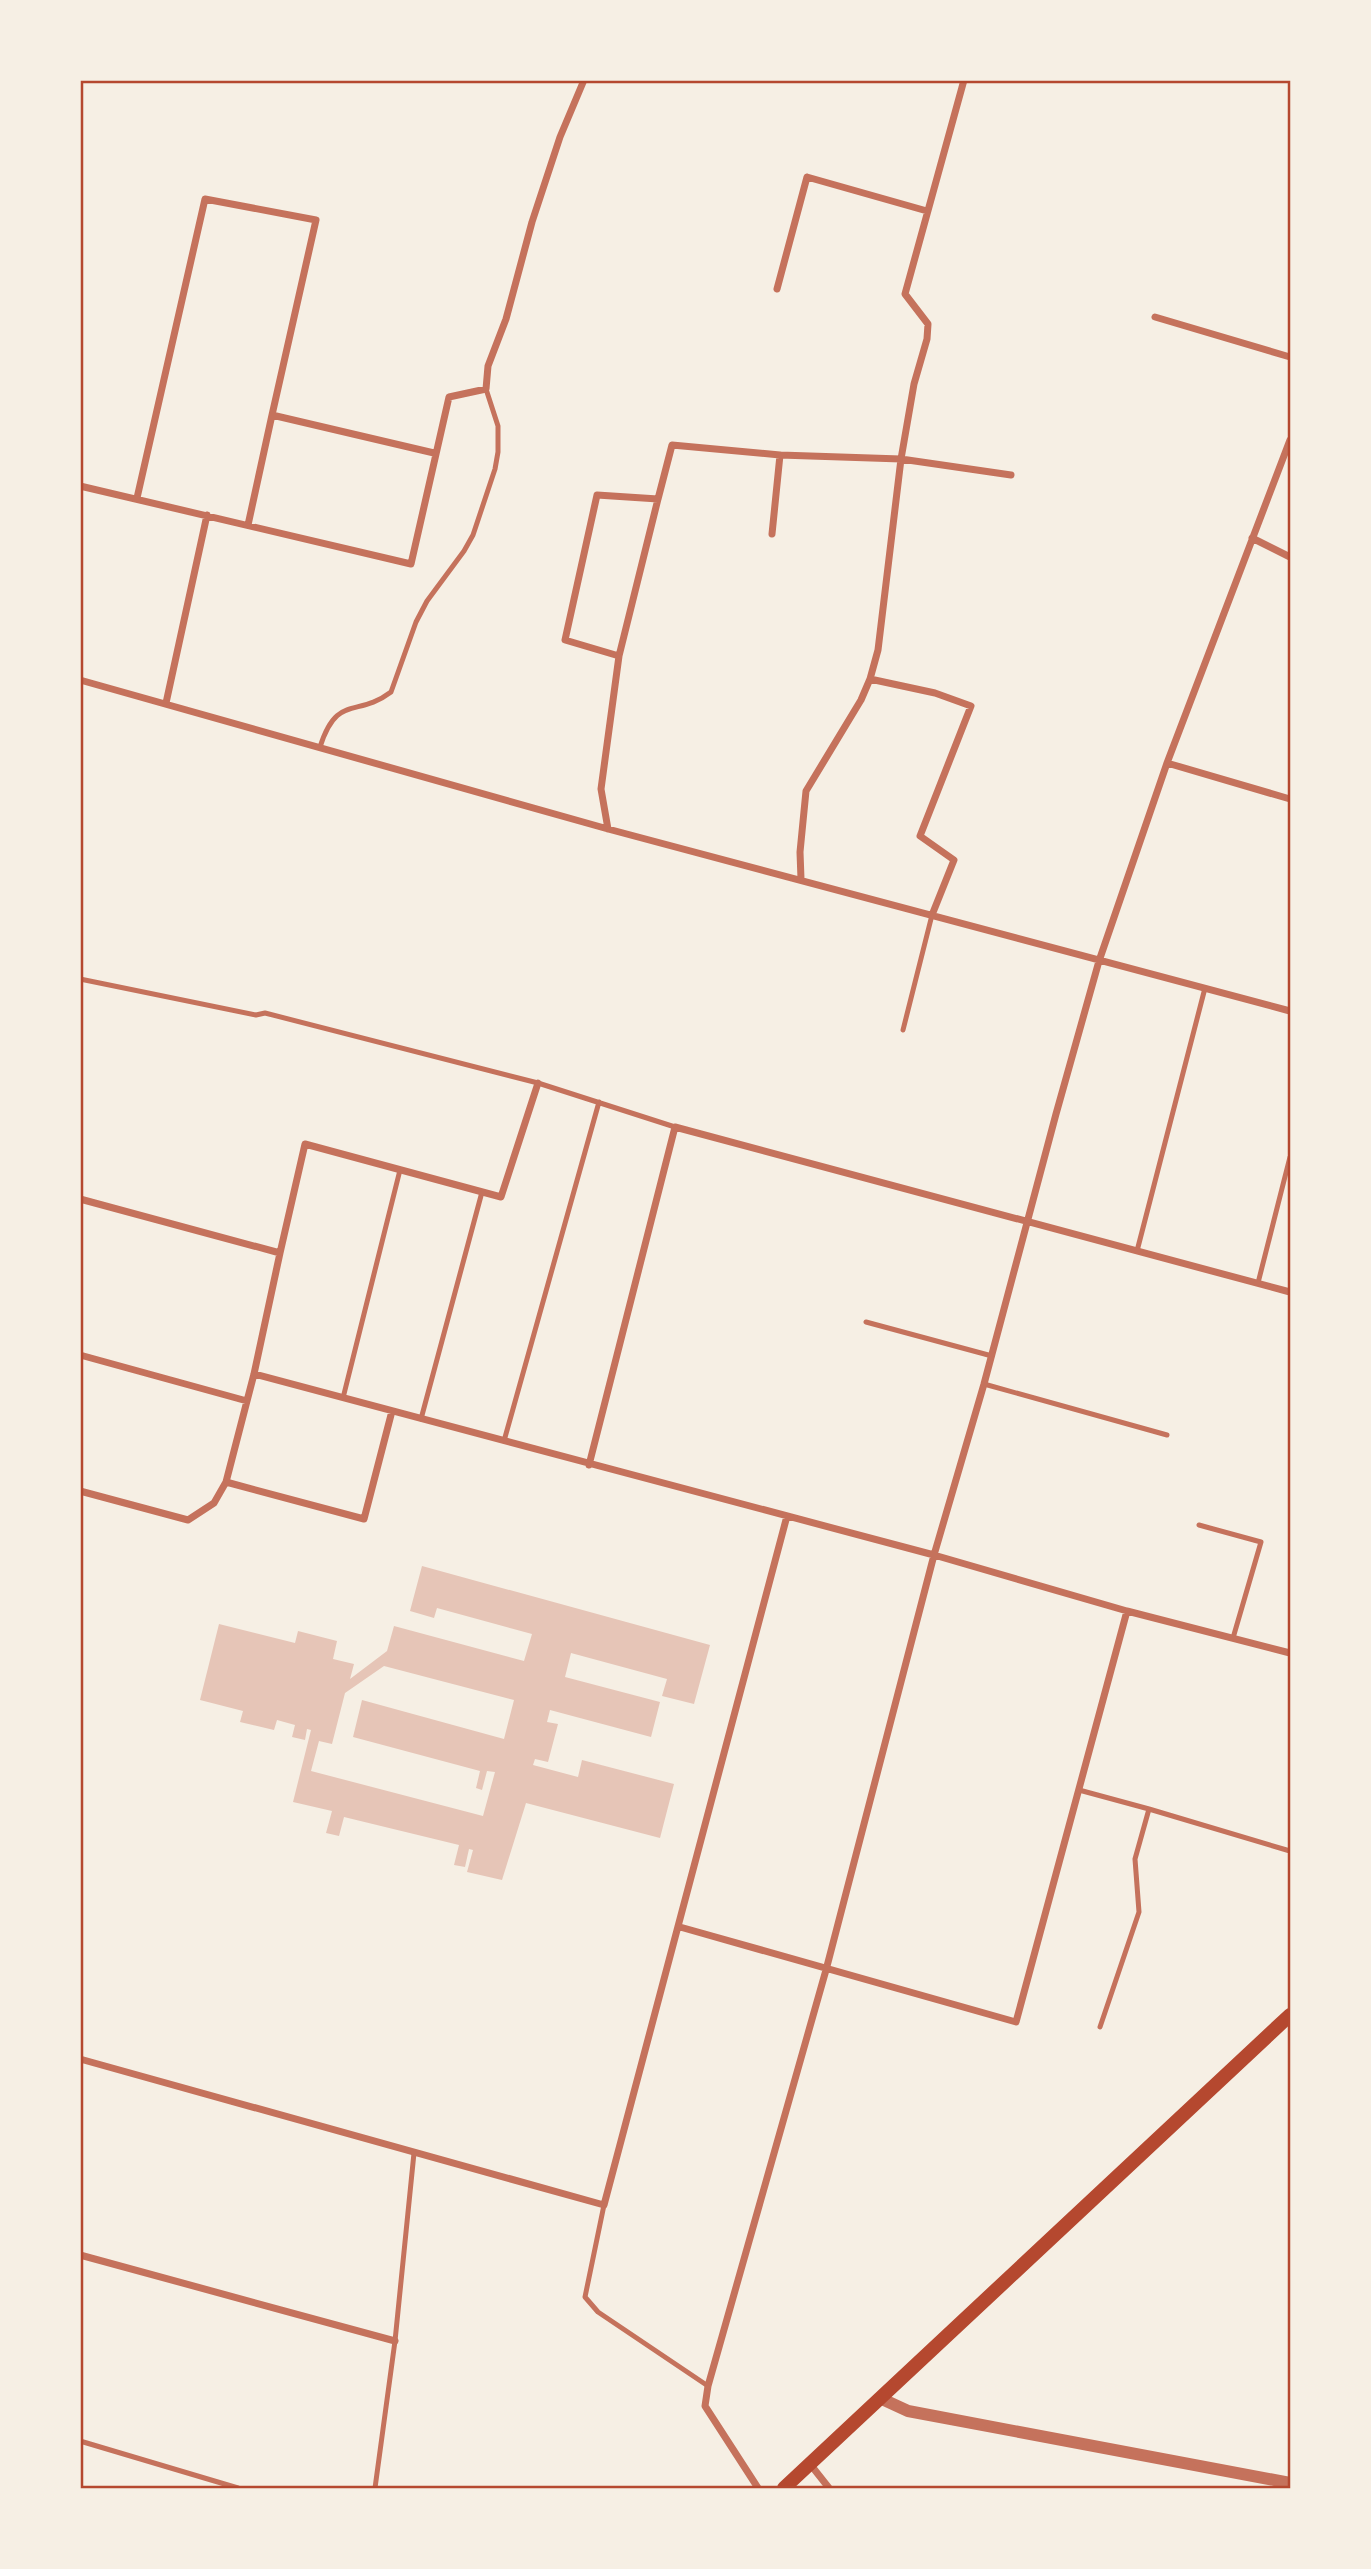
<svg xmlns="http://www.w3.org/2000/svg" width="1371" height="2569" font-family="'Libre Baskerville',serif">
	<rect width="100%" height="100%" fill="#f6efe4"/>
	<path fill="#e6c5b7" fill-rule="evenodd" d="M422 1566 710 1645 694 1704 662 1696 667 1679 571 1653 565 1677 660 1702 651 1737 550 1710 547 1722 558 1724 548 1762 535 1759 533 1765 578 1777 582 1760 674 1784 660 1838 526 1803 502 1880 467 1872 473 1850 469 1849 465 1867 454 1865 459 1845 344 1817 339 1836 326 1833 332 1811 293 1802 311 1730 307 1729 305 1740 292 1737 295 1725 277 1720 274 1730 240 1722 243 1711 200 1700 219 1624 295 1643 298 1631 337 1641 333 1659 354 1664 350 1679 387 1651 394 1626 524 1661 532 1634 437 1608 434 1618 410 1611ZM384 1666 514 1700 504 1739 362 1700 353 1737 480 1771 476 1788 482 1790 487 1771 495 1772 483 1816 311 1771 319 1741 332 1744 345 1693Z"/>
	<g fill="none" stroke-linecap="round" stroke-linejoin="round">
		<path stroke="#c5725c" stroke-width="5" d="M320 747C337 693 357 718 391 692L416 622 427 601 464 551 473 535 495 469 498 452V426L486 389
			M80 979 256 1015 265 1013 538 1083 675 1127
			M903 1030 932 915
			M1137 1251 1205 988
			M1258 1283 1290 1157
			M866 1322 992 1356
			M984 1384 1167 1435
			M343 1398 400 1170
			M421 1419 482 1192
			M504 1441 599 1102
			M1199 1525 1261 1542 1233 1638
			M1079 1790 1149 1809 1135 1859 1139 1912 1100 2027
			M1149 1809 1290 1851
			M604 2205 585 2297 598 2312 708 2386
			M80 2441 238 2488
			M375 2488 395 2341 414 2153"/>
		<path stroke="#c5725c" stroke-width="7" d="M777 289 807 177 927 211
			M1155 317 1290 357
			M80 486 411 564 449 397 486 389 488 366 506 319 532 222 560 137 584 80
			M137 498 205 199 316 220 272 415 434 453
			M248 525 272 415
			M772 534 780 455
			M1252 538 1290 557
			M619 656 658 499
			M870 679 935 693 971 706 920 836 954 860 932 915
			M80 680 608 829 1290 1011
			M166 703 207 515
			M1167 763 1290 799
			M608 829 601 789 619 656 565 640 597 495 658 499 672 445 780 455 901 459 1011 475
			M801 879 800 852 806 791 861 700 870 679 878 650 901 459 914 384 927 339 928 324 905 294 964 80
			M80 1199 280 1253 254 1374 226 1482 214 1503 188 1520 80 1491
			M280 1253 305 1144 501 1197 538 1083
			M80 1355 247 1401
			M254 1374 934 1555 1127 1611 1290 1653
			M589 1465 675 1127 1290 1292
			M226 1482 364 1519 392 1411
			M680 1927 1016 2022 1127 1611
			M80 2059 604 2205 787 1516
			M80 2255 395 2341
			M810 2464 829 2488
			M758 2488 705 2406 708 2386 826 1970 934 1555 984 1384 1056 1114 1099 961 1167 763 1290 440"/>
		<path stroke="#c5725c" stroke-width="12" d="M882 2399 908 2411 1290 2483"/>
		<path stroke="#b5482f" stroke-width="14" d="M784 2488 1290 2015"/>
	</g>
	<rect width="1371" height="2569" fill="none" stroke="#f6efe4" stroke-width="164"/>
	<rect x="82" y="82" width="1207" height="2405" fill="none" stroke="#b5482f" stroke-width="2.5"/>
</svg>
